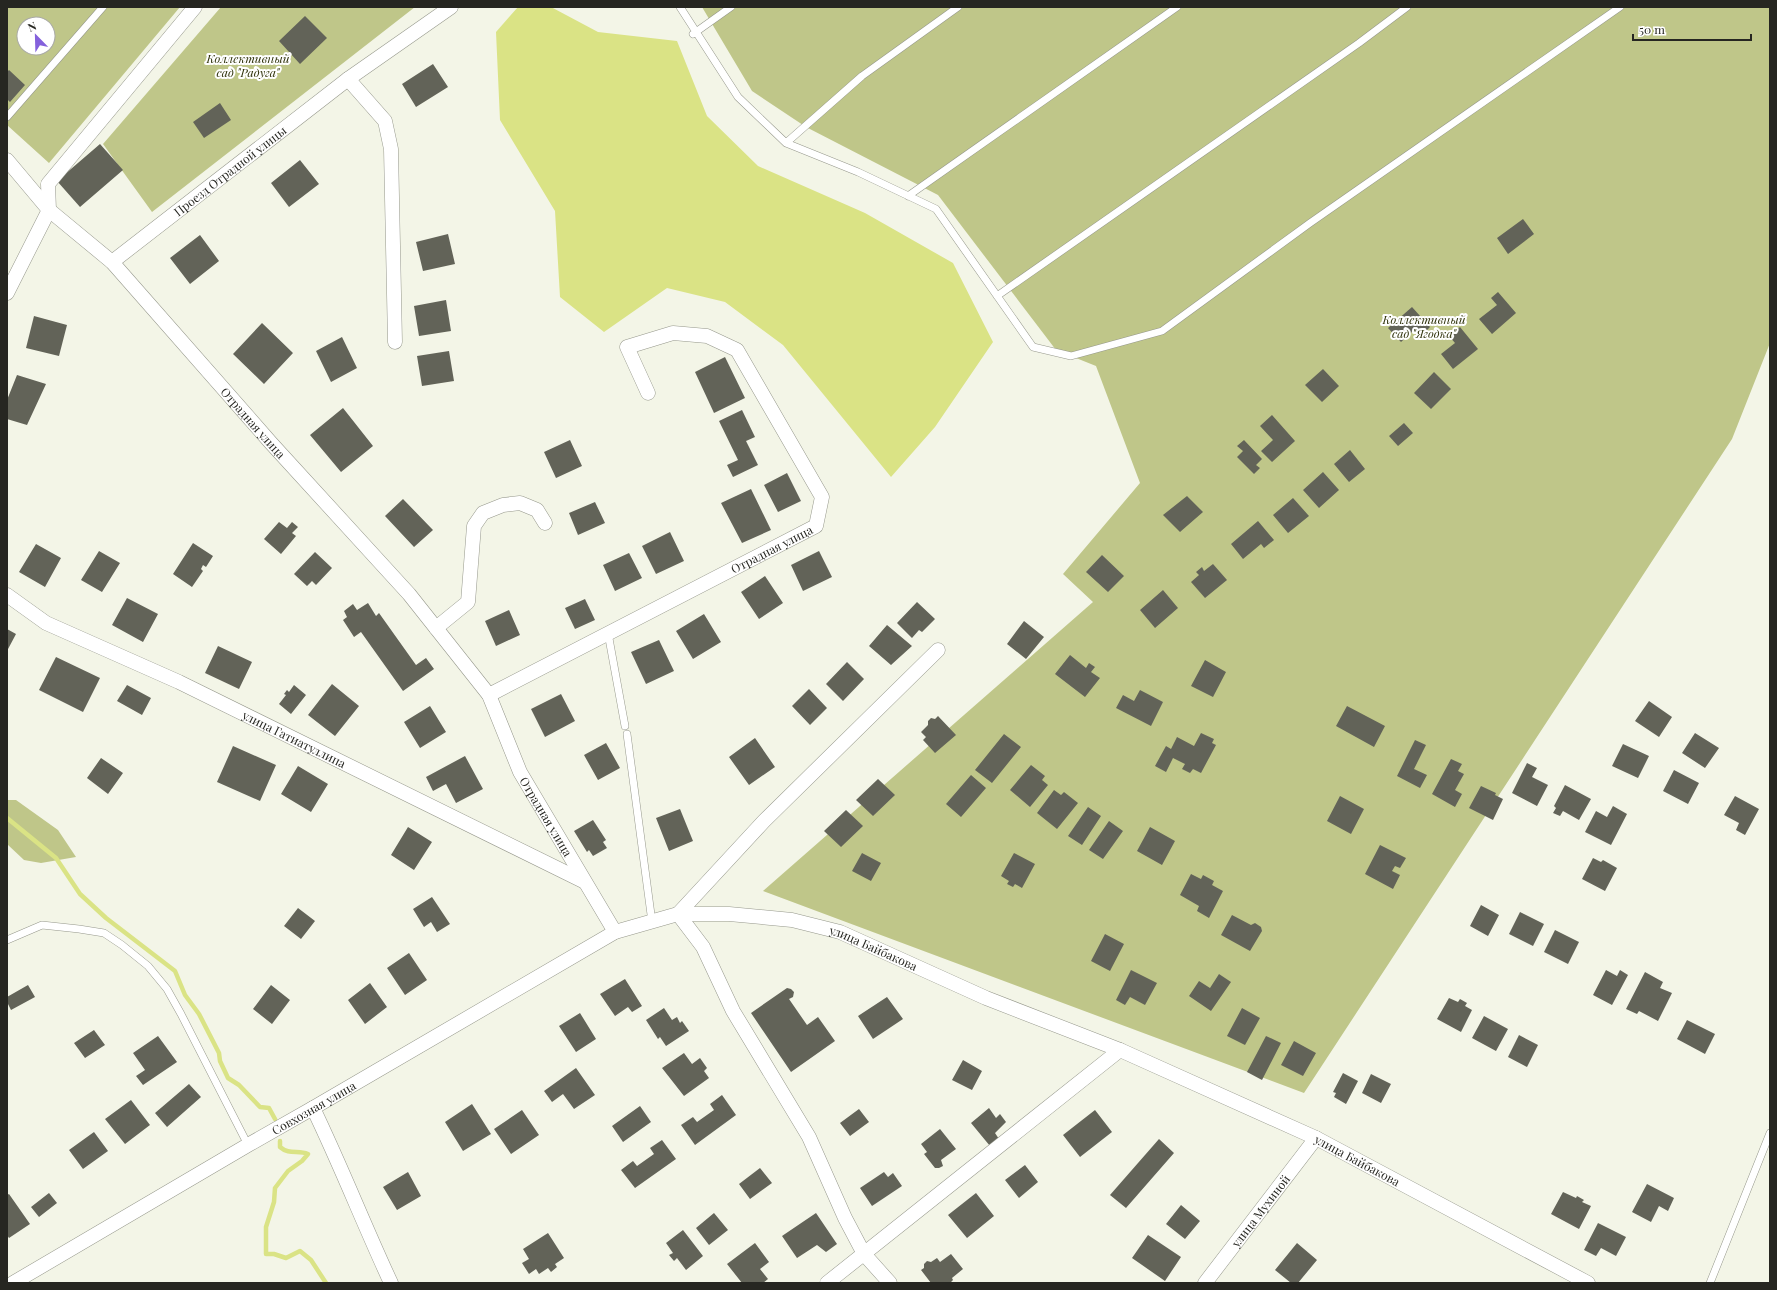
<svg xmlns="http://www.w3.org/2000/svg" width="1777" height="1290" font-family="'Playfair Display',serif">
	<rect width="100%" height="100%" fill="#f3f5e7"/>
	<path fill="#bfc689" fill-rule="evenodd" d="M7 7H180L49 163 7 125ZM24 24H48V48H24Z
		M221 7H415L152 212 103 144Z
		M702 7H1770V343L1732 439 1304 1093 763 891 1093 602 1063 574 1140 483 1096 366 1056 350 938 195 806 127 752 91Z
		M7 800H16L58 830 76 857 41 863 24 860 7 844Z"/>
	<path fill="#dae385" d="M518 7H551L598 32 677 41 707 116 758 166 865 213 953 263 993 342 935 427 891 477 783 345 725 302 667 288 604 332 560 297 555 211 500 120 496 32Z"/>
	<g fill="none" stroke-linecap="round" stroke-linejoin="round">
		<path stroke="#dae385" stroke-width="4.5" d="M7 818 56 858 80 894 106 918 175 971 185 995 199 1014 219 1053 220 1061 228 1078 239 1085 260 1107 269 1108 275 1119
			M280 1141V1147C289 1155 298 1150 308 1154L302 1161 288 1171 275 1188 274 1202 266 1227V1254H274L286 1258 300 1251 311 1260 326 1283"/>
	</g>
	<path fill="#626358" d="M305 16 327 38 300 64 279 41Z
		M433 64 448 87 416 107 402 84Z
		M9 70 25 85 10 102 7 99V72Z
		M220 103 231 120 204 138 193 122Z
		M100 144 123 170 80 207 57 181Z
		M300 160 319 184 289 207 271 183Z
		M1523 219 1534 234 1508 254 1497 238Z
		M448 234 455 264 423 271 416 242Z
		M200 235 219 261 190 284 170 258Z
		M1498 292 1516 313 1492 334 1479 319 1497 305 1491 298Z
		M446 300 451 331 419 336 414 306Z
		M1412 307 1430 327 1420 337 1414 330 1401 342 1388 328Z
		M34 316 67 325 59 356 26 348Z
		M262 323 293 353 264 384 233 354Z
		M1460 327 1478 349 1453 369 1441 354 1455 343 1449 336Z
		M342 337 357 368 331 382 316 351Z
		M449 351 454 381 422 386 417 356Z
		M725 357 745 398 714 413 695 372Z
		M1323 369 1339 386 1322 402 1305 385Z
		M1434 372 1451 389 1431 409 1414 393Z
		M17 375 46 384 27 425 7 419V400Z
		M343 408 373 446 341 472 310 435Z
		M742 410 755 437 746 441 758 465 733 477 727 465 738 460 719 421Z
		M1272 415 1295 441 1272 462 1261 451 1273 440 1260 426Z
		M1404 423 1413 433 1398 446 1389 436Z
		M570 440 582 466 556 478 544 452Z
		M1244 440 1262 459 1256 465 1260 468 1254 474 1237 457 1243 451 1237 446Z
		M1350 450 1365 469 1349 482 1334 464Z
		M1323 472 1339 490 1319 508 1303 490Z
		M787 473 801 501 778 512 764 485Z
		M751 489 771 530 742 543 721 503Z
		M1187 496 1203 512 1180 532 1163 515Z
		M1293 498 1309 516 1288 533 1273 515Z
		M403 499 433 530 414 547 385 516Z
		M595 502 605 523 578 535 569 513Z
		M1258 521 1274 540 1264 548 1261 544 1243 559 1231 544Z
		M279 522 287 528 292 522 298 527 292 533 296 536 281 554 264 539Z
		M670 532 684 561 656 574 642 546Z
		M193 543 213 556 206 567 203 565 201 569 203 571 192 587 173 574Z
		M36 544 61 558 45 587 19 572Z
		M99 551 120 563 102 592 81 580Z
		M819 551 832 577 803 591 791 565Z
		M315 552 332 568 316 585 312 581 307 586 294 574Z
		M629 553 642 578 615 591 603 565Z
		M1102 555 1124 576 1108 592 1086 572Z
		M1213 564 1227 580 1205 598 1191 582 1199 575 1196 572 1202 567 1204 571Z
		M765 576 783 603 759 619 741 592Z
		M1163 590 1178 608 1155 628 1140 610Z
		M127 598 158 614 143 642 112 625Z
		M585 599 595 620 575 629 565 608Z
		M917 602 935 619 922 632 919 630 912 638 897 623Z
		M368 603 376 616 379 613 416 665 426 658 434 669 403 691 361 632 354 637 343 620 347 617 344 611 353 604 357 610Z
		M509 610 520 635 496 646 485 621Z
		M704 614 721 642 693 659 676 631Z
		M1024 621 1044 637 1026 659 1007 644Z
		M887 625 912 646 891 665 869 646Z
		M7 629 16 634 7 651Z
		M659 640 674 671 646 684 631 652Z
		M218 646 252 662 239 689 205 673Z
		M1070 655 1086 668 1089 663 1095 667 1091 672 1100 678 1085 697 1055 674Z
		M56 657 100 678 83 712 39 690Z
		M1205 660 1226 672 1213 697 1191 686Z
		M847 662 864 679 843 701 826 684Z
		M332 684 359 706 335 736 308 715Z
		M127 685 151 698 142 715 117 701Z
		M294 685 306 695 291 714 279 704 286 695 284 694 287 690 289 692Z
		M809 689 827 708 810 725 792 706Z
		M1140 690 1163 702 1151 726 1116 708 1123 695 1134 701Z
		M561 694 575 721 545 737 531 709Z
		M1649 701 1672 717 1659 737 1635 721Z
		M430 706 446 732 420 748 404 722Z
		M1347 706 1385 726 1374 747 1336 726Z
		M938 716 956 735 935 753 923 740 926 737 921 732 928 725V721L931 718 935 719Z
		M1201 733 1214 739 1212 743 1216 745 1201 773 1193 769 1190 773 1182 769 1185 764 1173 758 1166 772 1155 766 1166 746 1171 749 1177 737 1194 746Z
		M1695 733 1719 748 1705 768 1682 753Z
		M1004 734 1021 747 992 783 975 770Z
		M755 738 775 767 749 785 729 757Z
		M1415 740 1426 745 1414 769 1427 775 1420 788 1397 776Z
		M606 743 620 768 598 780 584 755Z
		M1623 744 1649 756 1638 778 1612 766Z
		M233 746 276 765 260 801 217 782Z
		M465 756 483 789 456 803 446 784 433 791 426 777Z
		M101 758 123 773 108 794 87 778Z
		M1451 759 1462 764 1458 771 1464 774 1455 790 1462 794 1455 807 1432 794Z
		M1527 763 1537 768 1532 777 1548 785 1537 806 1512 793Z
		M1031 765 1045 776 1042 780 1048 785 1030 807 1010 790Z
		M298 766 328 784 311 812 281 794Z
		M1674 770 1699 783 1688 804 1663 791Z
		M971 775 986 788 961 817 946 804Z
		M878 779 895 795 873 816 856 800Z
		M1565 785 1591 799 1579 820 1563 811 1560 816 1553 813 1556 808 1554 806Z
		M1481 786 1496 793 1495 795 1503 799 1493 820 1469 808Z
		M1054 790 1061 795 1064 792 1078 803 1057 829 1037 813Z
		M1340 796 1364 809 1351 834 1327 821Z
		M1735 796 1759 809 1745 835 1736 830 1739 823 1724 815Z
		M1613 806 1627 814 1611 845 1585 832 1596 811 1607 817Z
		M1088 807 1101 816 1082 845 1068 836Z
		M680 809 693 841 669 851 656 818Z
		M846 810 863 826 841 847 824 831Z
		M593 820 606 840 603 842 607 848 593 856 589 850 587 852 574 831Z
		M1109 821 1123 831 1103 859 1089 850Z
		M408 827 432 842 414 870 391 855Z
		M1150 827 1175 841 1162 865 1137 851Z
		M1380 845 1406 858 1400 868 1395 866 1392 871 1400 875 1393 889 1365 874Z
		M862 853 881 863 871 881 852 871Z
		M1014 853 1035 864 1022 888 1015 884 1013 887 1007 884 1009 881 1001 876Z
		M1593 858 1601 862 1603 860 1617 868 1605 891 1582 879Z
		M1191 874 1201 879 1203 875 1214 881 1212 885 1223 891 1209 918 1197 911 1199 906 1180 895Z
		M432 897 450 924 437 932 431 922 424 927 413 909Z
		M1481 905 1499 915 1488 936 1470 926Z
		M298 908 315 921 301 939 284 926Z
		M1520 912 1544 924 1533 946 1509 934Z
		M1232 915 1251 925 1255 923 1261 927 1262 931 1250 951 1221 935Z
		M1555 930 1579 942 1568 964 1544 952Z
		M1105 934 1124 944 1110 971 1091 961Z
		M409 953 427 980 405 995 387 968Z
		M1131 970 1157 983 1145 1005 1130 997 1125 1005 1116 1000Z
		M1606 970 1617 976 1620 970 1628 975 1612 1005 1593 995Z
		M1645 972 1663 982 1660 988 1672 993 1658 1021 1639 1011 1637 1014 1626 1009Z
		M1219 974 1231 982 1211 1011 1189 996 1199 981 1210 988Z
		M625 979 642 1006 632 1012 628 1007 615 1016 600 994Z
		M370 983 387 1007 365 1024 348 1000Z
		M28 985 35 997 11 1010 7 1002V997Z
		M271 985 290 1000 272 1024 253 1009Z
		M787 988 791 989 794 992 793 997 789 999 807 1025 818 1017 835 1041 791 1072 751 1013Z
		M887 997 903 1019 873 1039 858 1016Z
		M1449 998 1458 1002 1460 999 1467 1003 1465 1006 1472 1010 1461 1032 1437 1019Z
		M664 1008 672 1020 677 1017 680 1023 682 1021 689 1031 666 1046 660 1037 658 1039 646 1020Z
		M1242 1008 1260 1018 1245 1045 1227 1036Z
		M580 1013 596 1039 576 1052 559 1026Z
		M1484 1016 1508 1029 1496 1051 1472 1038Z
		M1687 1020 1715 1034 1705 1054 1677 1039Z
		M94 1030 105 1045 85 1058 74 1043Z
		M1519 1035 1538 1045 1527 1067 1508 1057Z
		M158 1036 177 1062 143 1085 136 1076 145 1070 133 1053Z
		M1266 1036 1281 1043 1262 1080 1247 1072Z
		M1294 1041 1316 1053 1303 1076 1281 1065Z
		M684 1053 692 1064 700 1058 707 1068 704 1071 709 1078 684 1096 662 1068Z
		M963 1060 982 1071 972 1090 952 1080Z
		M576 1068 595 1095 574 1109 563 1094 552 1102 544 1091Z
		M1343 1073 1358 1081 1346 1104 1334 1097 1336 1093 1333 1092Z
		M1371 1074 1391 1084 1381 1103 1362 1093Z
		M189 1084 201 1097 167 1127 155 1113Z
		M722 1095 736 1115 695 1145 681 1125 693 1117 697 1122 714 1110 710 1104Z
		M131 1100 150 1125 125 1144 105 1119Z
		M472 1104 491 1134 463 1151 445 1122Z
		M640 1106 651 1122 623 1142 612 1126Z
		M989 1108 996 1118 1000 1114 1006 1122 995 1133 999 1139 990 1146 971 1123Z
		M859 1109 869 1122 850 1136 840 1123Z
		M522 1110 539 1135 511 1154 494 1129Z
		M1095 1110 1112 1132 1080 1157 1063 1135Z
		M940 1129 956 1149 941 1160 943 1166 939 1168H935L924 1154 927 1152 921 1144Z
		M94 1132 108 1151 83 1169 69 1150Z
		M1159 1139 1174 1153 1126 1208 1110 1195Z
		M662 1140 676 1159 635 1188 621 1170 633 1161 637 1166 654 1154 650 1148Z
		M1025 1165 1038 1182 1019 1198 1005 1180Z
		M760 1168 772 1183 750 1199 739 1184Z
		M408 1172 421 1196 397 1210 383 1187Z
		M884 1172 888 1177 893 1173 902 1186 872 1206 860 1188Z
		M1647 1184 1674 1198 1668 1211 1659 1206 1651 1222 1632 1212Z
		M1563 1192 1576 1198 1577 1196 1584 1200 1582 1202 1591 1206 1579 1229 1551 1214Z
		M49 1193 57 1203 39 1217 31 1207Z
		M976 1193 994 1216 967 1238 948 1215Z
		M9 1194 30 1224 9 1238 7 1235V1195Z
		M1181 1205 1200 1221 1185 1239 1166 1224Z
		M714 1213 728 1230 709 1245 696 1228Z
		M816 1213 837 1244 826 1252 817 1245 797 1258 782 1236Z
		M1598 1223 1626 1237 1616 1256 1601 1248 1596 1256 1584 1250Z
		M683 1230 703 1256 686 1270 677 1258 674 1261 669 1255 673 1253 666 1243Z
		M548 1233 564 1258 555 1264 557 1267 551 1272 548 1268 539 1274 536 1269 529 1274 522 1263 529 1259 523 1249Z
		M1148 1235 1181 1257 1165 1281 1132 1258Z
		M755 1243 769 1262 760 1269 768 1279 763 1283H742L727 1264Z
		M1297 1243 1317 1260 1298 1283H1291L1275 1270Z
		M951 1254 963 1269 952 1278 953 1280 950 1283H931L921 1270 924 1268V1264L927 1261 931 1262 937 1258 940 1262Z"/>
	<g fill="none" stroke-linecap="round" stroke-linejoin="round">
		<g stroke="#96988c" stroke-width="8">
			<path id="lane" d="M680 7 738 97 786 143 858 172 936 209 1033 347 1071 356 1162 331 1310 223 1620 7
				M693 34 731 7
				M7 117 103 7
				M786 143 862 76 958 7
				M908 196 1177 7
				M997 296 1359 43 1407 7
				M608 633 625 726
				M627 734 652 922
				M7 940 42 925 79 929 104 933 122 945 148 966 167 989 181 1014 248 1145
				M1710 1283 1770 1133"/>
		</g>
		<g stroke="#96988c" stroke-width="15">
			<g id="street">
				<path d="M348 79 385 121 391 149 395 342"/>
				<path id="s1" d="M7 160 49 210 112 262 271 443 409 594 489 695 520 772 615 932"/>
				<path id="s2" d="M112 262 348 79 451 7"/>
				<path d="M7 293 49 210 48 184 195 7"/>
				<path id="s3" d="M7 595 46 623 179 682 583 881"/>
				<path d="M436 628 468 602 474 526 483 513 503 505 520 503 537 510 545 523"/>
				<path id="s4" d="M489 695 816 526 822 497 737 350 707 336 673 333 627 347 648 393"/>
				<path d="M313 1108C341 1166 364 1225 391 1283"/>
				<path id="s5" d="M13 1283 248 1145 313 1108 615 932 678 914H729L792 920 840 932 986 998 1120 1050 1316 1138 1588 1283"/>
				<path d="M827 1283 1120 1050"/>
				<path d="M890 1283 864 1254 845 1218 809 1137 733 1011 703 947 678 914 764 821 938 650"/>
				<path id="s6" d="M1205 1283 1316 1138"/>
			</g>
		</g>
		<use href="#lane" stroke="#fff" stroke-width="7"/>
		<use href="#street" stroke="#fff" stroke-width="14"/>
	</g>
	<g text-anchor="middle" dominant-baseline="central" stroke-width="4" stroke-linejoin="round" paint-order="stroke">
		<g font-size="12" font-style="italic" fill="#30330b" stroke="#fff">
			<text x="248" y="58">Коллективный<tspan x="248" dy="14">сад "Радуга"</tspan></text>
			<text x="1424" y="319">Коллективный<tspan x="1424" dy="14">сад "Ягодка"</tspan></text>
		</g>
		<g font-size="12" fill="#262621" stroke="#fff">
			<text stroke="none"><textPath href="#s2" startOffset="149">Проезд Отрадной улицы</textPath></text>
			<text stroke="none"><textPath href="#s1" startOffset="361">Отрадная улица</textPath></text>
			<text stroke="none"><textPath href="#s4" startOffset="318">Отрадная улица</textPath></text>
			<text stroke="none"><textPath href="#s3" startOffset="322">улица Гатиатуллина</textPath></text>
			<text stroke="none"><textPath href="#s1" startOffset="856">Отрадная улица</textPath></text>
			<text stroke="none"><textPath href="#s5" startOffset="963">улица Байбакова</textPath></text>
			<text stroke="none"><textPath href="#s5" startOffset="348">Совхозная улица</textPath></text>
			<text stroke="none"><textPath href="#s5" startOffset="1492">улица Байбакова</textPath></text>
			<text stroke="none"><textPath href="#s6" startOffset="91">улица Мухиной</textPath></text>
		</g>
	</g>
	<rect width="1777" height="1290" fill="none" stroke="#262621" stroke-width="16"/>
	<g transform="translate(36 36) rotate(337)"><circle r="19" fill="#ffffff" stroke="#a8a8a6"/>
	<path d="M0-3L7 15L0 10L-7 15Z" fill="#8461dc"/>
	<text y="-6" font-size="11" font-weight="bold" text-anchor="middle" fill="#262621">N</text>
	</g>
	<path d="M1633 34v6h118v-6" fill="none" stroke="#262621" stroke-width="2"/>
	<text x="1639" y="34" font-size="12" fill="#262621" stroke="#ffffff" stroke-width="3" paint-order="stroke">50 m</text>
</svg>
